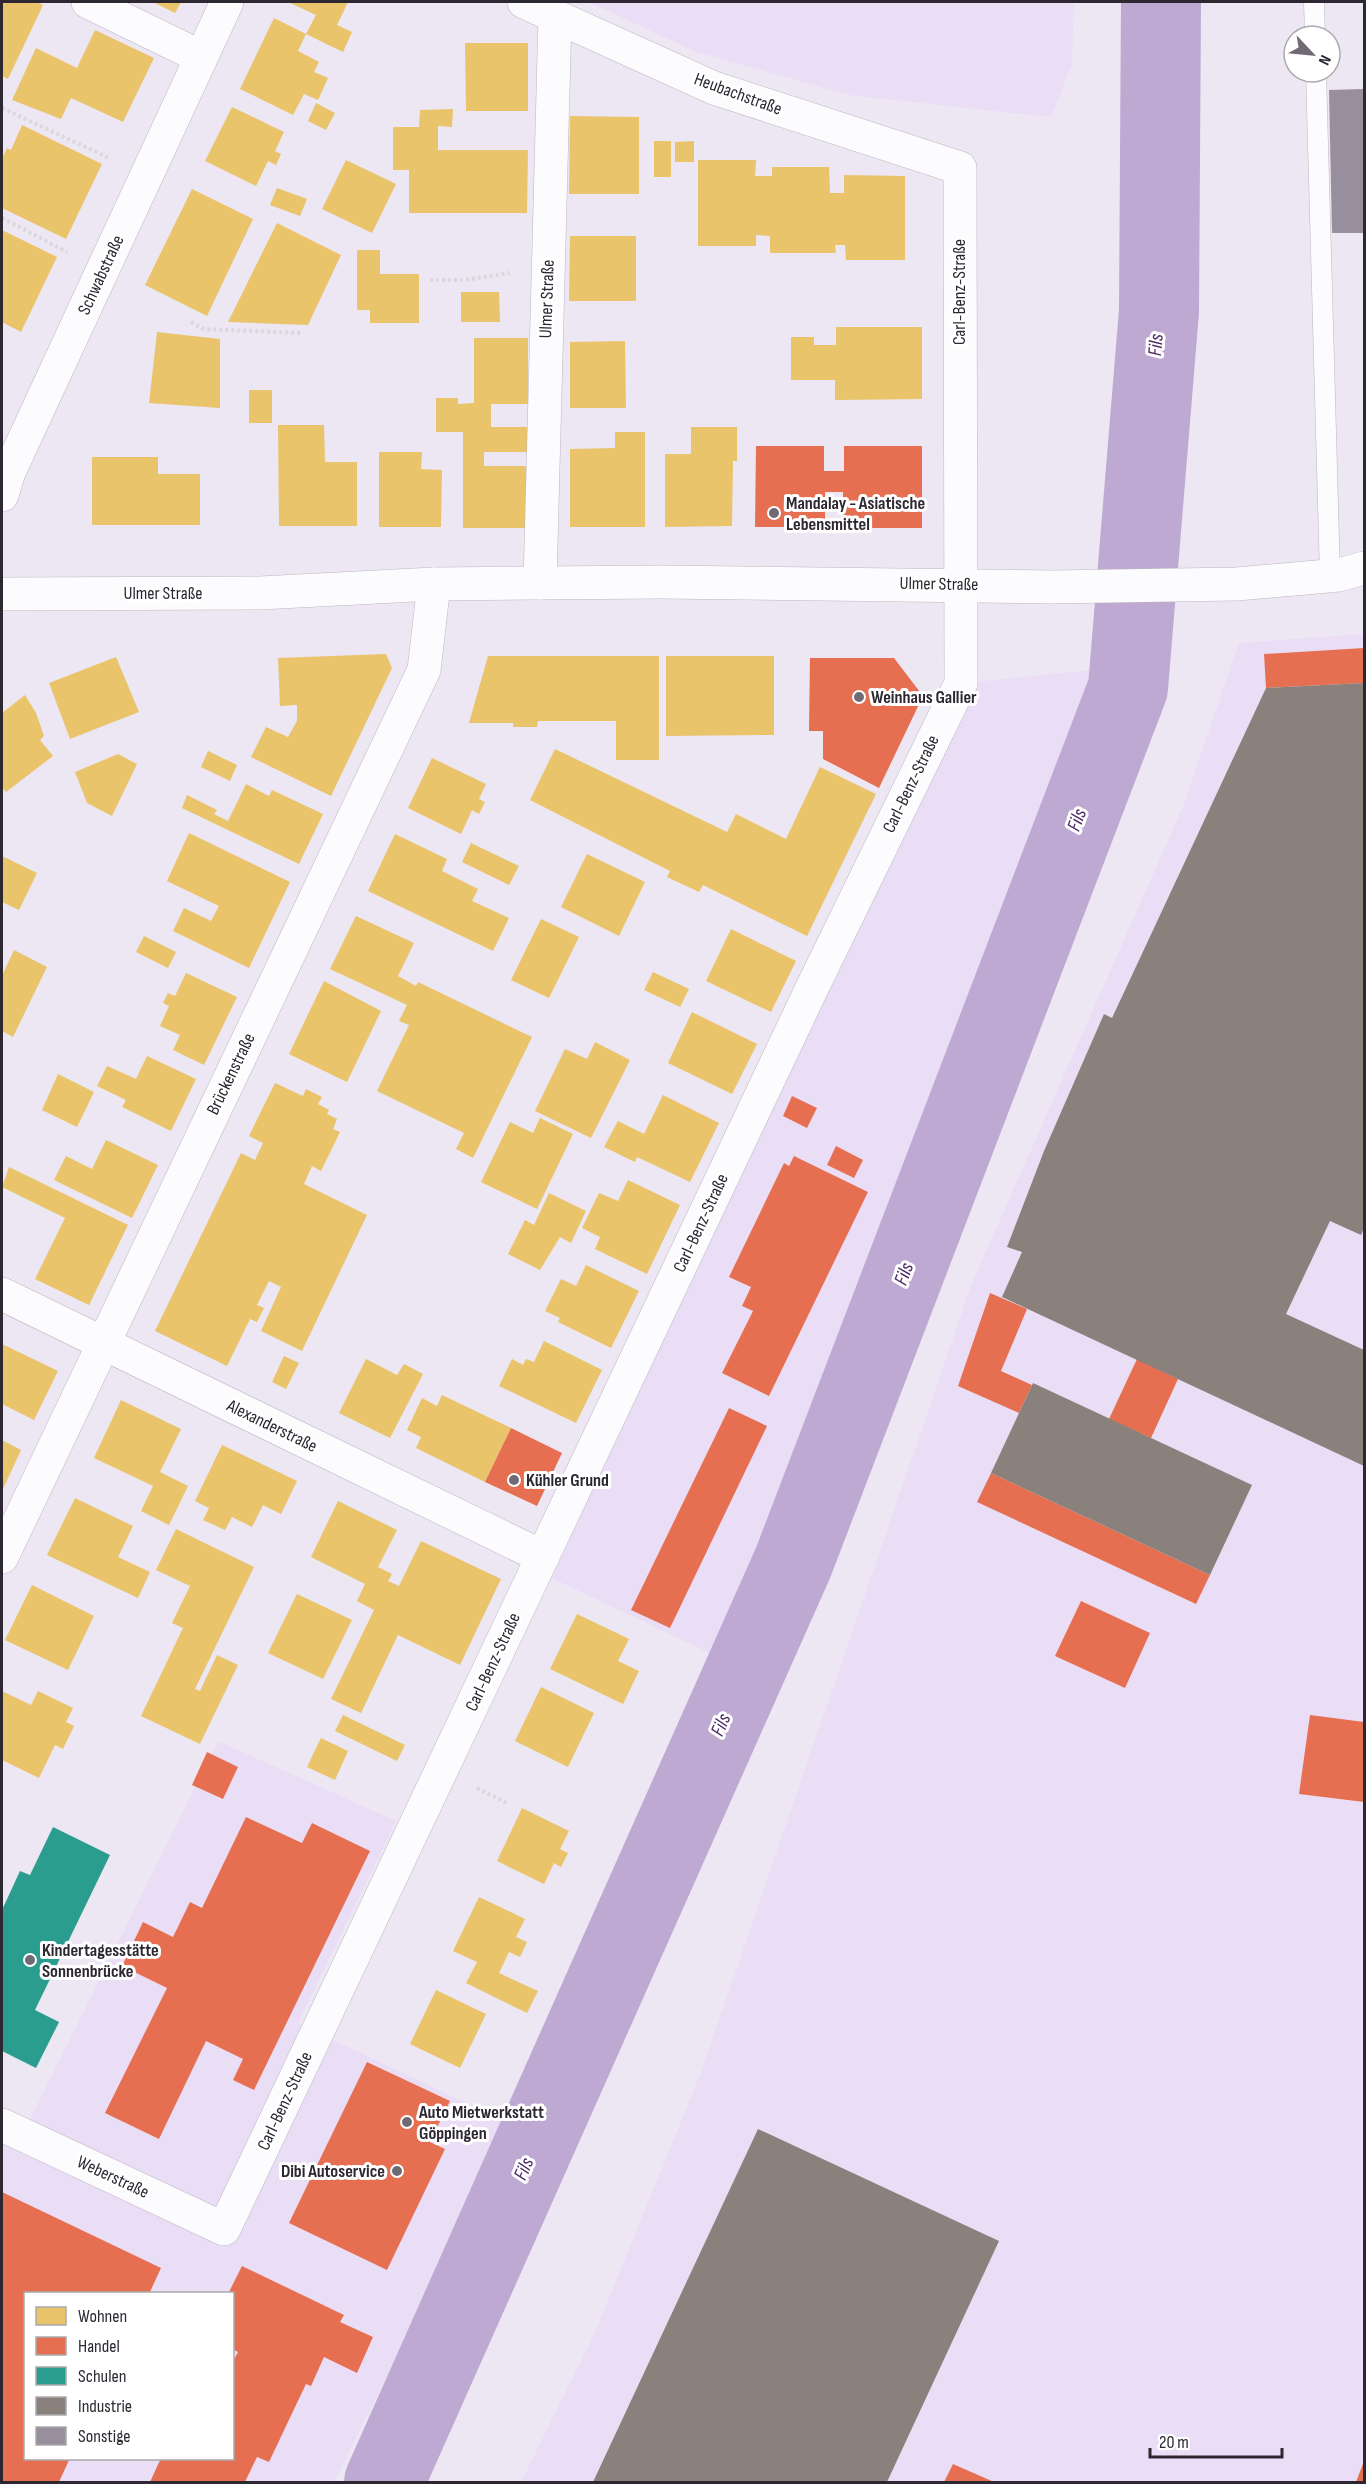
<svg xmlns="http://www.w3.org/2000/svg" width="1366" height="2484" font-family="'Sofia Sans Condensed',sans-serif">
	<rect width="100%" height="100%" fill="#ede6f3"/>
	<path fill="#eadef6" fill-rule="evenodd" d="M588 2H1074L1072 64 1051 117 849 95 697 52Z
		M1364 634V2482H521L594 2335 700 2075 972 1283 1182 809 1239 643Z
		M1100 669 1038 842 722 1659 552 1578 965 683Z
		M218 1741 396 1821 298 2023 512 2125 334 2482H2V2133L19 2142ZM26 2294H232V2458H26Z"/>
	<path fill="#e9c46a" d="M2 2H37L43 5 8 79 2 76Z
		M153 2H181L175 13Z
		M288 2H348L337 25 352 32 343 52 306 34 316 15Z
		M274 18 306 34 298 51 319 62 314 72 328 78 318 100 304 94 293 115 240 89Z
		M95 30 154 58 123 122 71 98 61 119 12 100 36 48 77 68Z
		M465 43H528V111H466Z
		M316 103 335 113 326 130 308 121Z
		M232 107 284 132 275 151 281 154 276 165 268 161 256 186 205 161Z
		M453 109 452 127 438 126V150H528L527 213H409V170H393V127H419L420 110Z
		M570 116 639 117V194H569Z
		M22 125 102 164 66 239 2 208V159L7 148 11 150Z
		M654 141H671V177H654Z
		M694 141V162H675V142Z
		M346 160 396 184 372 233 322 209Z
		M698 160H756L755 176H772V167H829L830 193H844V175L905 176V260H846L845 245H835L836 253H770V236L756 235V246H698Z
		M277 188 307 199 300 216 270 205Z
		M192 189 253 219 207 316 145 285Z
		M277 223 341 255 308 325 228 322Z
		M2 230 57 257 21 332 2 322Z
		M570 236H636V301H569Z
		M357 250H380V274H419V323H370V310H357Z
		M461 292H499L500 322H461Z
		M836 327H922V399L835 400V380H791V337H814V345H836Z
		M157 332 220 339V408L149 403Z
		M474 338H528V404H491V427H528V452H484V466H528V528H463V432H436V398H458V404L474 403Z
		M625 341 626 408H570V342Z
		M249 390H272V423H249Z
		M278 425H324L325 462H357V526H279Z
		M691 427H737V461H733L732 526 665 527V454H691Z
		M615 432H645V527H570V449L615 448Z
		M379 452H422L421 469 442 470 441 527H379Z
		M92 457H158V474H200V525H92Z
		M386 654 392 668 331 796 251 757 266 727 288 737 297 721V705L280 706 278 658Z
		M488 656H659V760H616V721H538L537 727H513V723H469Z
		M666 656H774V735L666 736Z
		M116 657 139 712 70 739 49 683Z
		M25 695 36 713 44 736 40 740 53 756 6 792 2 787V713Z
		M555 749 727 832 736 814 786 839 820 767 876 794 807 936 703 885 699 892 667 877 670 871 530 800Z
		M208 751 237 765 230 781 201 767Z
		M118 754 137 764 112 816 87 803 75 772Z
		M432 758 486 784 479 799 485 802 479 814 472 810 461 834 408 808Z
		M246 784 269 796 272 790 323 814 299 864 182 808 187 795 217 810 214 814 228 821Z
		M189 833 290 882 249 968 173 931 184 908 211 921 219 906 167 881Z
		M395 834 447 859 442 871 478 889 472 901 509 918 493 951 368 891Z
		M471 843 519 866 509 885 462 862Z
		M587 854 645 882 619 936 561 907Z
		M2 856 37 873 19 910 2 902Z
		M356 916 414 943 398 976 416 986 418 982 532 1037 473 1158 456 1149 464 1133 377 1091 409 1025 399 1021 407 1005 330 969Z
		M541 919 579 937 549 998 511 980Z
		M731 929 796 961 771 1012 706 981Z
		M144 936 176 952 168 968 136 952Z
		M14 950 47 967 13 1037 2 1031V976Z
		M653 972 689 989 680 1007 644 990Z
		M186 973 237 997 204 1065 173 1050 180 1035 160 1026 169 1006 163 1003 168 993 175 996Z
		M324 981 381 1011 347 1082 289 1054Z
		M692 1012 757 1044 732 1094 668 1063Z
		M595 1042 630 1060 591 1138 535 1111 565 1049 587 1059Z
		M147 1056 196 1079 171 1131 122 1107 126 1100 97 1086 107 1066 136 1079Z
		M58 1074 94 1092 77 1127 42 1110Z
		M275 1083 303 1096 306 1089 322 1097 318 1104 329 1110 327 1114 337 1119 333 1129 340 1132 321 1171 312 1166 304 1184 367 1215 302 1351 261 1331 281 1287 269 1281 257 1305 264 1308 257 1322 250 1319 227 1366 155 1331 241 1153 255 1160 263 1143 249 1136Z
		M663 1095 719 1123 690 1182 637 1157 635 1162 604 1147 618 1121 644 1134Z
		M540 1118 573 1134 537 1209 481 1182 510 1122 533 1133Z
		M106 1140 158 1165 132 1218 54 1180 66 1156 92 1169Z
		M9 1167 128 1225 89 1305 35 1279 65 1218 2 1187Z
		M628 1180 680 1205 647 1274 595 1249 600 1237 582 1228 599 1193 618 1201Z
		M549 1193 586 1211 571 1243 560 1237 540 1270 508 1254 525 1220 534 1225Z
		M586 1265 639 1291 611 1348 558 1322 560 1318 545 1311 561 1279 576 1286Z
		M544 1341 602 1370 576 1423 499 1386 512 1359 523 1365 526 1359 534 1362Z
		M2 1344 58 1371 34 1420 2 1404Z
		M284 1356 299 1363 286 1389 272 1382Z
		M366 1359 397 1375 404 1364 423 1374 390 1438 339 1413Z
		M442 1395 511 1428 485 1482 416 1448 421 1437 407 1430 422 1398 437 1406Z
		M121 1400 181 1429 160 1472 188 1486 169 1525 141 1511 153 1486 94 1458Z
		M2 1440 21 1450 2 1491Z
		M222 1445 297 1481 281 1514 263 1505 252 1527 232 1517 225 1530 203 1520 209 1508 195 1501Z
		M75 1498 133 1526 118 1557 150 1572 138 1598 47 1555Z
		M338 1501 397 1530 378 1567 392 1574 388 1581 399 1586 421 1541 501 1579 460 1665 398 1635 361 1713 331 1699 374 1610 357 1601 365 1584 311 1557Z
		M176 1529 254 1567 195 1689 200 1691 217 1655 238 1665 200 1744 141 1716 183 1628 172 1623 190 1586 156 1570Z
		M32 1585 94 1616 68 1670 5 1640Z
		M297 1594 352 1620 323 1679 268 1653Z
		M577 1614 629 1639 618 1661 639 1671 623 1704 550 1669Z
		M541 1687 594 1713 568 1767 515 1741Z
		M2 1691 31 1705 38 1691 73 1708 66 1722 74 1726 63 1749 55 1745 39 1778 2 1760Z
		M343 1715 405 1745 397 1761 335 1731Z
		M321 1738 348 1751 335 1780 307 1767Z
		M522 1808 569 1831 560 1849 568 1853 561 1867 554 1863 544 1884 497 1861Z
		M479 1897 525 1919 516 1937 527 1942 520 1957 509 1952 499 1973 538 1991 527 2013 466 1983 477 1962 453 1951Z
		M436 1990 486 2014 460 2068 410 2044Z"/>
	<path fill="#e76f51" d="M756 446H824V471H844V446H922V528H843V492H825V527H755Z
		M1364 648V683L1266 688 1264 654Z
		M810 658H894L923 696 879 788 823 759V731H809Z
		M792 1096 817 1108 807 1128 783 1116Z
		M836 1146 863 1160 854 1178 827 1165Z
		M794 1156 868 1192 769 1396 722 1373 753 1311 742 1306 751 1287 729 1277 784 1163 789 1166Z
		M990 1293 1027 1309 1001 1371 1032 1385 1019 1413 958 1386Z
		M1137 1359 1178 1379 1151 1438 1109 1419Z
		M729 1408 767 1426 670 1628 631 1610Z
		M511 1428 562 1453 537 1506 485 1482Z
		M991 1473 1210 1575 1196 1604 977 1502Z
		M1081 1601 1150 1633 1125 1688 1055 1656Z
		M1310 1715 1364 1722V1802L1299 1794Z
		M207 1752 238 1767 223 1799 192 1785Z
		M246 1817 302 1843 312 1823 370 1851 254 2090 233 2080 243 2059 206 2041 159 2139 105 2113 167 1988 122 1966 143 1922 173 1937 190 1902 202 1908Z
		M367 2062 450 2101 430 2142 445 2149 387 2270 289 2223Z
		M2 2192 161 2268 149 2294H26V2458H70L59 2482H2Z
		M242 2266 344 2315 340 2322 373 2337 357 2373 324 2357 311 2386 306 2384 269 2462 257 2457 245 2482H150L161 2458H232V2363L238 2352 232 2349V2294H228Z
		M1364 2461V2482H1356Z
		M953 2464 994 2482H944Z"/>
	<path fill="#2a9d8f" d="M53 1827 110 1855 35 2010 59 2022 36 2068 2 2051V1910L20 1871 30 1875Z"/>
	<path fill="#8a817c" d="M1364 683V1228L1361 1235 1330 1221 1286 1314 1364 1350V1466L1002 1297 1022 1252 1007 1247 1044 1151 1104 1014 1112 1018 1266 688Z
		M1033 1383 1252 1485 1210 1575 991 1473Z
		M758 2129 999 2241 887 2482H593Z"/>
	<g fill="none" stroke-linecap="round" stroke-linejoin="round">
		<path stroke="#bda9d1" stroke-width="80" d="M384 2482 793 1563 1128 688 1159 311 1161 2"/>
	</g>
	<path fill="#978f9d" d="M1364 89V233H1332L1329 90Z"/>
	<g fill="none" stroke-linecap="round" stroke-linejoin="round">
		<g stroke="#bdb7c2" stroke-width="21">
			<path id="service" d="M1314 2 1315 36
				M1316 72 1330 576"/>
		</g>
		<g stroke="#bdb7c2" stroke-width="34">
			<path id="minor" d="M88 2 201 57
				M540 583 555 16
				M2 1294 543 1557
				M2 1557 424 670 434 584
				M2 2125 224 2229 812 988 961 683 960 168 714 88 524 2"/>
		</g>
		<g stroke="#bdb7c2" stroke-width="34">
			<path id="secondary" d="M2 495 9 472 227 2
				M2 594 260 593 434 584 660 582 1050 587 1237 584 1339 575 1364 568"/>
		</g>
		<path stroke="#dad8dc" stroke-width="4" stroke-dasharray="3 3" stroke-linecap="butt" d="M2 108 111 159
			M2 218 67 252
			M430 280H465L510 273
			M191 322 204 329 302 333
			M477 1788 509 1804"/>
		<use href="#service" stroke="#fcfbfd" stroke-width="20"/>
		<use href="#minor" stroke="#fcfbfd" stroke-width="33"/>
		<use href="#secondary" stroke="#fcfbfd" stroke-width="33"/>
	</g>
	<g fill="#706a74" stroke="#fff" stroke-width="2">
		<circle cx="774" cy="513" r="6"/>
		<circle cx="859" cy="697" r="6"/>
		<circle cx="514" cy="1480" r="6"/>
		<circle cx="30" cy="1960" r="6"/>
		<circle cx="407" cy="2122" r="6"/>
		<circle cx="397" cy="2171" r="6"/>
	</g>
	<g text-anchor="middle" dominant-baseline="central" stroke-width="6" stroke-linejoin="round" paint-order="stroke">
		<g font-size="18" fill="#2c2730" stroke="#fff">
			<text transform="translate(738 94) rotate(20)">Heubachstraße</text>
			<text transform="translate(101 275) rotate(-65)">Schwabstraße</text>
			<text transform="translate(959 292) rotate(-90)">Carl-Benz-Straße</text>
			<text transform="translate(547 299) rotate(-88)">Ulmer Straße</text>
			<text transform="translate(939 584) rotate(1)">Ulmer Straße</text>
			<text x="163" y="593">Ulmer Straße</text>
			<text transform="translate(911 784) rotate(-64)">Carl-Benz-Straße</text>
			<text transform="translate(231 1074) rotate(-64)">Brückenstraße</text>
			<text transform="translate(701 1223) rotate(-65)">Carl-Benz-Straße</text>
			<text transform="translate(272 1426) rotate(26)">Alexanderstraße</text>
			<text transform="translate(493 1662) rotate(-65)">Carl-Benz-Straße</text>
			<text transform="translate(285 2101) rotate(-65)">Carl-Benz-Straße</text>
			<text transform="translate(113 2177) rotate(25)">Weberstraße</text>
		</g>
		<g font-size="18" font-weight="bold" fill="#2c2730" stroke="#fff" text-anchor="start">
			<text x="786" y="503">Mandalay - Asiatische<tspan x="786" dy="21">Lebensmittel</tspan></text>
			<text x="871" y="697">Weinhaus Gallier</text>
			<text x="526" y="1480">Kühler Grund</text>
			<text x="42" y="1950">Kindertagesstätte<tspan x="42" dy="21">Sonnenbrücke</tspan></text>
			<text x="419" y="2112">Auto Mietwerkstatt<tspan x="419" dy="21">Göppingen</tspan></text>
			<text x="385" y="2171" text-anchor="end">Dibi Autoservice</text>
		</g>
		<g font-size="20" font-style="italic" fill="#4c2967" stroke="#fff">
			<text transform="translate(1156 345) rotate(-85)">Fils</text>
			<text transform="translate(1077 820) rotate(-69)">Fils</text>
			<text transform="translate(904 1274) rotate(-69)">Fils</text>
			<text transform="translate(721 1725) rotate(-66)">Fils</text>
			<text transform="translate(524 2169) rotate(-66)">Fils</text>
		</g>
	</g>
	<rect width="1366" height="2484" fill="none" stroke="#2c2730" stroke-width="6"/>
	<rect x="24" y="2292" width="210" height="168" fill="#ffffff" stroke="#aba9ac" stroke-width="1.5"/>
	<rect x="36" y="2307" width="30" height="18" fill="#e9c46a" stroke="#aba9ac" stroke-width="1.5"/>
	<text x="78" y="2322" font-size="18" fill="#2c2730">Wohnen</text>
	<rect x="36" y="2337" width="30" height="18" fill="#e76f51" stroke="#aba9ac" stroke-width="1.5"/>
	<text x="78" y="2352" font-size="18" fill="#2c2730">Handel</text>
	<rect x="36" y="2367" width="30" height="18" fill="#2a9d8f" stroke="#aba9ac" stroke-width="1.5"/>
	<text x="78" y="2382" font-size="18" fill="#2c2730">Schulen</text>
	<rect x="36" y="2397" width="30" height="18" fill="#8a817c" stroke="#aba9ac" stroke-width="1.5"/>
	<text x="78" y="2412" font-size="18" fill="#2c2730">Industrie</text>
	<rect x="36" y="2427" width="30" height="18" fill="#978f9d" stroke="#aba9ac" stroke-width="1.5"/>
	<text x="78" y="2442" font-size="18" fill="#2c2730">Sonstige</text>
	<g transform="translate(1312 54) rotate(116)"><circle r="28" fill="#ffffff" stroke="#aba9ac" stroke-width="1.5"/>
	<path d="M0-4.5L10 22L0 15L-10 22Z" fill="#706a74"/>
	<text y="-9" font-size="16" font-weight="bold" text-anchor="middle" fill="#2c2730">N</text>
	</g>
	<path d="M1150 2448v9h132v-9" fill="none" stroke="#2c2730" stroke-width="3"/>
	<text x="1159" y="2448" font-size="18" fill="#2c2730" stroke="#ffffff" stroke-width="4.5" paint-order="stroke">20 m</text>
</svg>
